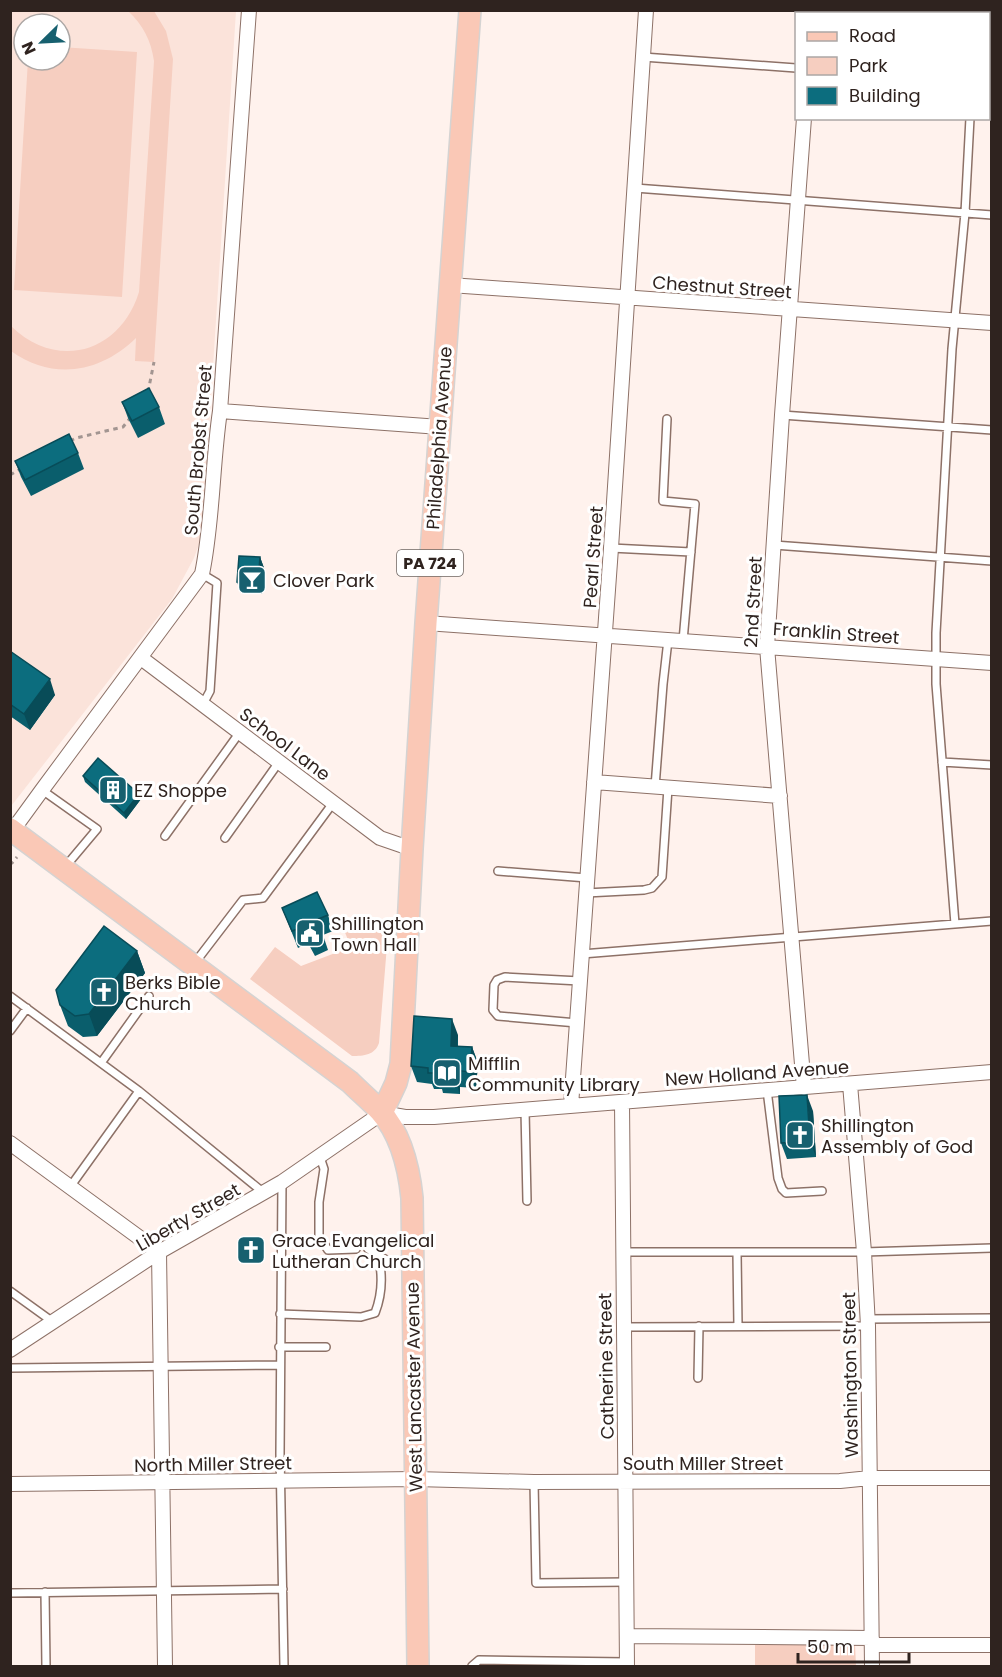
<svg xmlns="http://www.w3.org/2000/svg" width="1002" height="1677" font-family="Poppins,sans-serif">
	<rect width="100%" height="100%" fill="#fff2ed"/>
	<path fill="#fbe3da" fill-rule="evenodd" d="M10 11H236L202 536 194 558 172 599 12 805 10 804ZM24 24H60V60H24Z"/>
	<path fill="#f6cec0" d="M128 11H154L166 31 173 59 154 362 135 361 136 338C100 373 53 381 11 351V326C57 371 120 353 139 292L154 61C151 40 143 25 128 11Z
		M60 47 137 52 122 297 14 290 28 60H60Z
		M339 918 389 921 379 1043C375 1055 364 1056 352 1056L250 979 275 947 301 966 351 947Z
		M855 1644 856 1666H755V1645Z"/>
	<g fill="none" stroke-linecap="round" stroke-linejoin="round">
		<g stroke="#8d7167" stroke-width="10">
			<path id="service" d="M978 14V10
				M643 57 796 68
				M635 188 992 215
				M782 415 992 430
				M667 419 663 501 695 504 683 641
				M774 545 992 561
				M611 548 691 552
				M202 574 217 583 210 691 203 704
				M942 762 992 765
				M655 787 663 684 668 640
				M42 790 97 829 65 867
				M165 836 240 732
				M225 838 279 762
				M498 871 587 878
				M586 893 644 890 652 888 662 877 668 788
				M955 924 936 684V633L952 349 965 213 970 118
				M582 954 992 921
				M194 964 243 900 263 898 333 803
				M10 996 139 1091 264 1193
				M577 1023 498 1016 493 1010 494 985 497 980 505 977 580 981
				M10 1031 27 1008
				M101 1063 149 996
				M767 1090 778 1178 782 1189 786 1193 822 1191
				M525 1110 527 1201
				M320 1157 324 1169 319 1202V1236L328 1250 356 1249
				M282 1182 280 1454 284 1666
				M70 1187 139 1091
				M623 1252H864L992 1248
				M737 1253 738 1326
				M378 1255 388 1261 410 1260
				M10 1291 53 1322
				M280 1314 361 1317 375 1313C382 1295 383 1275 378 1255L368 1249
				M867 1319 992 1318
				M624 1327 868 1326
				M279 1347H326
				M10 1368 279 1365
				M698 1378 699 1326
				M534 1482 536 1583 627 1582
				M45 1592 46 1666
				M10 1593 283 1589
				M472 1666 479 1660 627 1662"/>
		</g>
		<g stroke="#8d7167" stroke-width="16">
			<path id="minor" d="M812 14V10
				M450 285 992 323
				M220 411 440 427
				M426 623 992 663
				M141 658 380 838 412 849
				M594 782 780 796
				M10 834 42 790 202 574C213 521 212 465 220 411L249 10
				M850 1084 864 1252 868 1326 872 1666
				M804 1088 767 647 782 415 804 118
				M622 1102 627 1666
				M571 1106 611 548 646 10
				M10 1143 159 1252 165 1666
				M10 1350 159 1252 282 1182 382 1113 405 1117H434L992 1072
				M10 1484 415 1479 534 1482 840 1481 870 1478H992
				M627 1636 872 1638
				M872 1645H992"/>
		</g>
		<g stroke="#d5d3d2" stroke-width="24">
			<path id="primary" d="M10 829 350 1082C360 1092 371 1101 380 1111 401 1134 409 1168 412 1198L418 1666
				M382 1113 396 1083 401 1064 412 849 426 623 470 10"/>
		</g>
		<path stroke="#a29591" stroke-width="3" stroke-dasharray="4.5 4.5" stroke-linecap="butt" d="M148 392 154 362
			M70 441 76 438 123 427 131 417
			M10 475 22 468
			M10 861 12 863 17 857"/>
		<use href="#service" stroke="#fff" stroke-width="7"/>
		<use href="#minor" stroke="#fff" stroke-width="14"/>
		<use href="#primary" stroke="#fac8b6" stroke-width="21"/>
	</g>
	<path fill="#0a5e6c" d="M122 402 159 407 165 424 138 438 128 418Z
		M78 453 84 469 31 496 21 477 15 461Z
		M260 557 264 568 262 594 241 593 237 582Z
		M10 651 55 695 30 730 10 716Z
		M83 776 141 799 126 819 85 782Z
		M282 908 328 915 333 931 323 935 328 950 315 956 308 943 298 948Z
		M137 951 145 973 97 1036 83 1037 68 1026 60 1005Z
		M458 1035V1046L472 1047 478 1063 476 1088 460 1087V1094L443 1093 442 1089H434L432 1084 417 1082 411 1066Z
		M813 1111 816 1157 787 1159 781 1143Z"/>
	<path fill="#084c58" d="M260 557 264 568 262 594 258 583Z
		M50 679 55 695 30 730 24 714Z
		M139 794 141 799 126 819 124 813Z
		M137 951 145 973 97 1036 89 1014Z
		M452 1019 458 1035 456 1062 451 1046Z
		M472 1047 478 1063 476 1088 470 1072Z
		M454 1070 460 1087V1094L454 1078Z
		M807 1095 813 1111 816 1157 810 1141Z"/>
	<path fill="#0c6d7e" stroke="#084c58" stroke-width="1.5" d="M149 388 159 407 132 421 122 402Z
		M69 434 78 453 25 480 15 461Z
		M239 556 260 557 258 583 237 582Z
		M10 651 50 679 24 714 10 704Z
		M98 758 139 794 124 813 83 776Z
		M317 892 328 915 316 920 322 934 309 940 303 927 292 931 282 908Z
		M104 926 137 951 89 1014 75 1016 60 1005 56 990Z
		M414 1016 452 1019 451 1046 472 1047 470 1072 454 1070V1078L437 1077V1073H428V1068L411 1066Z
		M807 1095 810 1141 781 1143 779 1096Z"/>
	<defs>
		<g id="bar-square" transform="scale(1.5)"><rect x="-9" y="-9" width="18" height="18" rx="4" fill="#17606f" stroke="#fff"/><path d="M-6-5H6L.8 .8V4.5H3.5V6h-7V4.5H-.8V.8Z" fill="#fff"/></g>
		<g id="building-square" transform="scale(1.5)"><rect x="-9" y="-9" width="18" height="18" rx="4" fill="#17606f" stroke="#fff"/><path d="M-4-6H4V6H1V3H-1V6H-4ZM-2.5-4.3h1.7v1.8h-1.7ZM.8-4.3h1.7v1.8H.8ZM-2.5-1h1.7V.8h-1.7ZM.8-1h1.7V.8H.8Z" fill="#fff"/></g>
		<g id="civic-square" transform="scale(1.5)"><rect x="-9" y="-9" width="18" height="18" rx="4" fill="#17606f" stroke="#fff"/><path d="M-.6-6.5H3V-4.5H.6V-3L4-1V1h2V6H-6V1h2V-1L-.6-3ZM-1.2 2.5V6h2.4V2.5Z" fill="#fff"/></g>
		<g id="church-square" transform="scale(1.5)"><rect x="-9" y="-9" width="18" height="18" rx="4" fill="#17606f" stroke="#fff"/><path d="M-1.2-6h2.4v3.5h3.3v2.4h-3.3V6h-2.4V-.1h-3.3v-2.4h3.3Z" fill="#fff"/></g>
		<g id="library-square" transform="scale(1.5)"><rect x="-9" y="-9" width="18" height="18" rx="4" fill="#17606f" stroke="#fff"/><path d="M-6-4Q-3-5.5-.7-3.5V5Q-3 3-6 4ZM6-4Q3-5.5 .7-3.5V5Q3 3 6 4Z" fill="#fff"/></g>
	</defs>
	<g fill-rule="evenodd">
		<use href="#bar-square" x="252" y="580"/>
		<use href="#building-square" x="113" y="790"/>
		<use href="#civic-square" x="310" y="933"/>
		<use href="#church-square" x="104" y="992"/>
		<use href="#library-square" x="447" y="1073"/>
		<use href="#church-square" x="800" y="1135"/>
		<use href="#church-square" x="251" y="1250"/>
	</g>
	<g text-anchor="middle" dominant-baseline="central" stroke-width="6" stroke-linejoin="round" paint-order="stroke">
		<rect fill="#fff" stroke="#6d6562" stroke-width="1.5" x="397" y="550" width="66" height="26" rx="4.5"/>
		<g font-size="16" font-weight="bold" fill="#2f231f">
			<text x="430" y="563">PA 724</text>
		</g>
		<g font-size="18" fill="#2f231f" stroke="#fff">
			<text transform="translate(722 287) rotate(4)">Chestnut Street</text>
			<text transform="translate(439 438) rotate(-86)">Philadelphia Avenue</text>
			<text transform="translate(198 450) rotate(-85)">South Brobst Street</text>
			<text transform="translate(593 557) rotate(-86)">Pearl Street</text>
			<text transform="translate(753 602) rotate(-87)">2nd Street</text>
			<text transform="translate(836 633) rotate(4)">Franklin Street</text>
			<text transform="translate(285 744) rotate(37)">School Lane</text>
			<text transform="translate(757 1073) rotate(-4)">New Holland Avenue</text>
			<text transform="translate(188 1217) rotate(-30)">Liberty Street</text>
			<text transform="translate(606 1366) rotate(-91)">Catherine Street</text>
			<text transform="translate(850 1375) rotate(-91)">Washington Street</text>
			<text transform="translate(414 1387) rotate(-91)">West Lancaster Avenue</text>
			<text x="703" y="1463">South Miller Street</text>
			<text transform="translate(213 1464) rotate(-1)">North Miller Street</text>
		</g>
		<g font-size="18" fill="#2f231f" stroke="#fff" text-anchor="start">
			<text x="273" y="580">Clover Park</text>
			<text x="134" y="790">EZ Shoppe</text>
			<text x="331" y="923">Shillington<tspan x="331" dy="21">Town Hall</tspan></text>
			<text x="125" y="982">Berks Bible<tspan x="125" dy="21">Church</tspan></text>
			<text x="468" y="1063">Mifflin<tspan x="468" dy="21">Community Library</tspan></text>
			<text x="821" y="1125">Shillington<tspan x="821" dy="21">Assembly of God</tspan></text>
			<text x="272" y="1240">Grace Evangelical<tspan x="272" dy="21">Lutheran Church</tspan></text>
		</g>
	</g>
	<rect width="1002" height="1677" fill="none" stroke="#2f231f" stroke-width="24"/>
	<rect x="795" y="12" width="195" height="108" fill="#ffffff" stroke="#aca7a5" stroke-width="1.5"/>
	<rect x="807" y="32" width="30" height="9" fill="#fac8b6" stroke="#aca7a5" stroke-width="1.5"/>
	<text x="849" y="42" font-size="18" fill="#2f231f">Road</text>
	<rect x="807" y="57" width="30" height="18" fill="#f6cec0" stroke="#aca7a5" stroke-width="1.5"/>
	<text x="849" y="72" font-size="18" fill="#2f231f">Park</text>
	<rect x="807" y="87" width="30" height="18" fill="#0c6d7e" stroke="#aca7a5" stroke-width="1.5"/>
	<text x="849" y="102" font-size="18" fill="#2f231f">Building</text>
	<g transform="translate(42 42) rotate(246)"><circle r="28" fill="#ffffff" stroke="#aca7a5" stroke-width="1.5"/>
	<path d="M0-4.5L10 22L0 15L-10 22Z" fill="#17606f"/>
	<text y="-9" font-size="16" font-weight="bold" text-anchor="middle" fill="#2f231f">N</text>
	</g>
	<path d="M798 1653v9h111v-9" fill="none" stroke="#2f231f" stroke-width="3"/>
	<text x="807" y="1653" font-size="18" fill="#2f231f" stroke="#ffffff" stroke-width="4.5" paint-order="stroke">50 m</text>
</svg>
